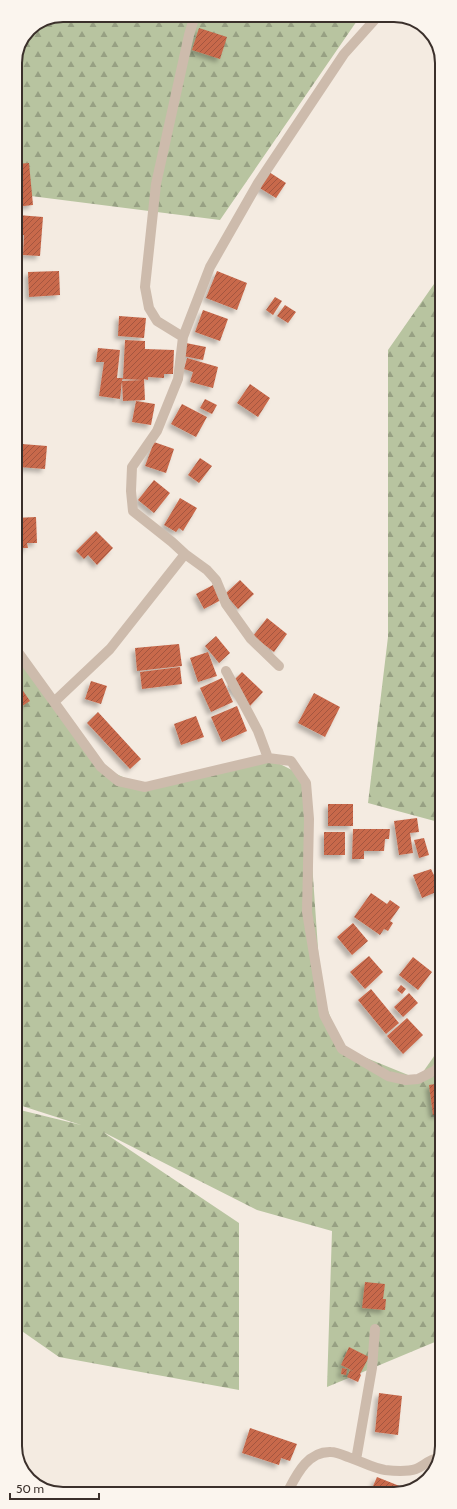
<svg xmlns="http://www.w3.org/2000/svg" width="457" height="1509" font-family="Cabin,sans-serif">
	<defs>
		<pattern id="forest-firs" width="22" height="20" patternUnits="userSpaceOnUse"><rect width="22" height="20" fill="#b8c4a0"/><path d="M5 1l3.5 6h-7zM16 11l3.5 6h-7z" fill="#97a083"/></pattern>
		<pattern id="building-hatch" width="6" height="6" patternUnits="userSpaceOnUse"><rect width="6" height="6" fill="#c8694b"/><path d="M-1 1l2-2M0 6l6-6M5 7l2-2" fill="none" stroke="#a4573f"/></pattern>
		<filter id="shadow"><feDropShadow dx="-3.5" dy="3.5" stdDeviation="2" flood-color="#0004"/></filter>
	</defs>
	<rect width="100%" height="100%" fill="#f4ebe1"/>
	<path fill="url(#forest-firs)" d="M63 15H361L220 220 15 194V60L29 29Z
		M441 274 442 823 368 803 388 637V350Z
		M15 648 101 767 145 787 268 758 300 774 309 819 321 992 342 1048 418 1079 442 1045V1339L327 1387 332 1231 257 1210 103 1132 239 1223V1390L59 1357 16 1327V1109L81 1125 16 1104Z"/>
	<path fill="url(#building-hatch)" filter="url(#shadow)" d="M199 28 227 37 220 59 192 50Z
		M29 163 33 205 15 207V183L18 182 16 164Z
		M269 172 286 183 276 198 258 187Z
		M18 215 43 217 40 256 23 255 24 235H16Z
		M59 271 60 295 29 297 28 272Z
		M217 271 247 283 237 310 206 298Z
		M275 297 282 301 273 315 266 310Z
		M285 305 296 312 288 323 277 316Z
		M203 310 228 319 220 341 195 332Z
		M119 316 146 318 144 338 118 336Z
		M125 340 145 341V349L174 350 173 374H164V378L148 377V380L144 379 145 400 123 401 122 381 120 399 99 396 104 362H96L98 348 120 350 117 378H123L122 381 142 380 123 379Z
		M186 343 206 347 203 360 183 356Z
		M187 358 218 367 213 388 190 382 193 372 184 369Z
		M250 384 270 398 258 417 237 403Z
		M205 399 217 405 212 414 200 408Z
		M136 401 155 404 151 425 132 422Z
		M182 404 207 417 196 437 171 424Z
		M154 442 174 449 166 473 145 466Z
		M22 444 47 446 45 469 19 467Z
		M200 458 212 466 199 483 188 475Z
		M154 480 170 493 154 513 138 500Z
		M180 498 197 508 183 531 179 528 176 532 164 525Z
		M36 517 37 543H27L28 548H15V518Z
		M96 531 113 548 97 565 88 555 84 559 76 551Z
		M240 580 254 594 238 609 225 594Z
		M213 585 221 600 204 609 196 594Z
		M267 618 287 634 274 652 253 636Z
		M216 636 230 653 219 663 205 646Z
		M179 644 182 666 137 671 135 648Z
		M208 652 217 676 198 682 190 658Z
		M180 667 182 684 142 689 140 672Z
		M242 672 263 692 250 706 228 686Z
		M222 678 233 702 211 712 200 688Z
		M15 679 30 701 16 710Z
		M91 681 107 686 101 704 85 699Z
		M314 693 340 707 325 737 298 723Z
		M237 706 247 731 222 742 211 717Z
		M98 712 141 759 130 769 87 723Z
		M196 716 204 737 181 745 174 724Z
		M328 804H353V826H328Z
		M417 818 419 832 410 833 413 853 399 855 394 821Z
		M353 829H390L389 839H385L384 851H364V859H352Z
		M324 832H345V855H324Z
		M424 838 429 855 419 858 414 840Z
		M441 855H442V877L438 876Z
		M431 869 441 890 422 898 413 875Z
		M371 893 387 904 390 900 400 907 390 921 393 923 388 931 384 929 380 935 354 917Z
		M353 923 368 941 352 955 337 937Z
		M369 956 383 972 365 989 350 972Z
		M413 957 432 972 418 990 399 975Z
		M401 985 406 989 402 994 397 990Z
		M371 989 399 1023 386 1034 358 1000Z
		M409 993 418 1003 403 1017 394 1007Z
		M407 1018 423 1035 403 1054 387 1036Z
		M442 1083V1114L433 1115 429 1085Z
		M365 1282 385 1284 383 1299H386L385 1310 362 1308Z
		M349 1347 369 1357 360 1374 361 1375 358 1382 347 1377 350 1370 355 1372 341 1365Z
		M342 1368 347 1369 346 1375 341 1374Z
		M379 1393 402 1396 398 1435 375 1432Z
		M250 1428 297 1444 290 1461 281 1458 279 1465 242 1453Z
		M377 1477 402 1487 399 1493H370Z"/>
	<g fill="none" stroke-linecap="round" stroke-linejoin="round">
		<path stroke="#cdbbac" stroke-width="10" d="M183 337 157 321 149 308 145 287 156 184 189 35 195 15
			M185 554 207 570 216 580 226 604 251 639 279 666
			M15 648 101 767 118 781 145 787 268 758 291 761 306 783 309 819 307 912 324 1015 342 1049 388 1076 406 1080 418 1079 436 1070 442 1060
			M226 671 258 731 268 758
			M54 702 110 649 185 554 172 542 133 511 131 491 132 467 157 431 178 379 183 337 210 267 258 183 344 54 379 15
			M356 1460 372 1368 375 1329
			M287 1493C296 1476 307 1451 331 1452 336 1452 343 1455 348 1457 361 1461 372 1468 385 1470 394 1471 407 1472 416 1469 423 1466 429 1460 438 1458"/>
	</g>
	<path d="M0 0H457V1509H0ZM63 22H394A41 41 0 0 1 435 63V1446A41 41 0 0 1 394 1487H63A41 41 0 0 1 22 1446V63A41 41 0 0 1 63 22Z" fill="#fbf5ee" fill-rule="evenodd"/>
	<path fill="none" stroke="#3b302b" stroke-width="2" d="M63 22H394A41 41 0 0 1 435 63V1446A41 41 0 0 1 394 1487H63A41 41 0 0 1 22 1446V63A41 41 0 0 1 63 22Z"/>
	<path d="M10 1493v6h89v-6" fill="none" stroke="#3b302b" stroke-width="2"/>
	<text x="16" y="1493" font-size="12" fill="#3b302b" stroke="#fbf5ee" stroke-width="3" paint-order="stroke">50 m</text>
</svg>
